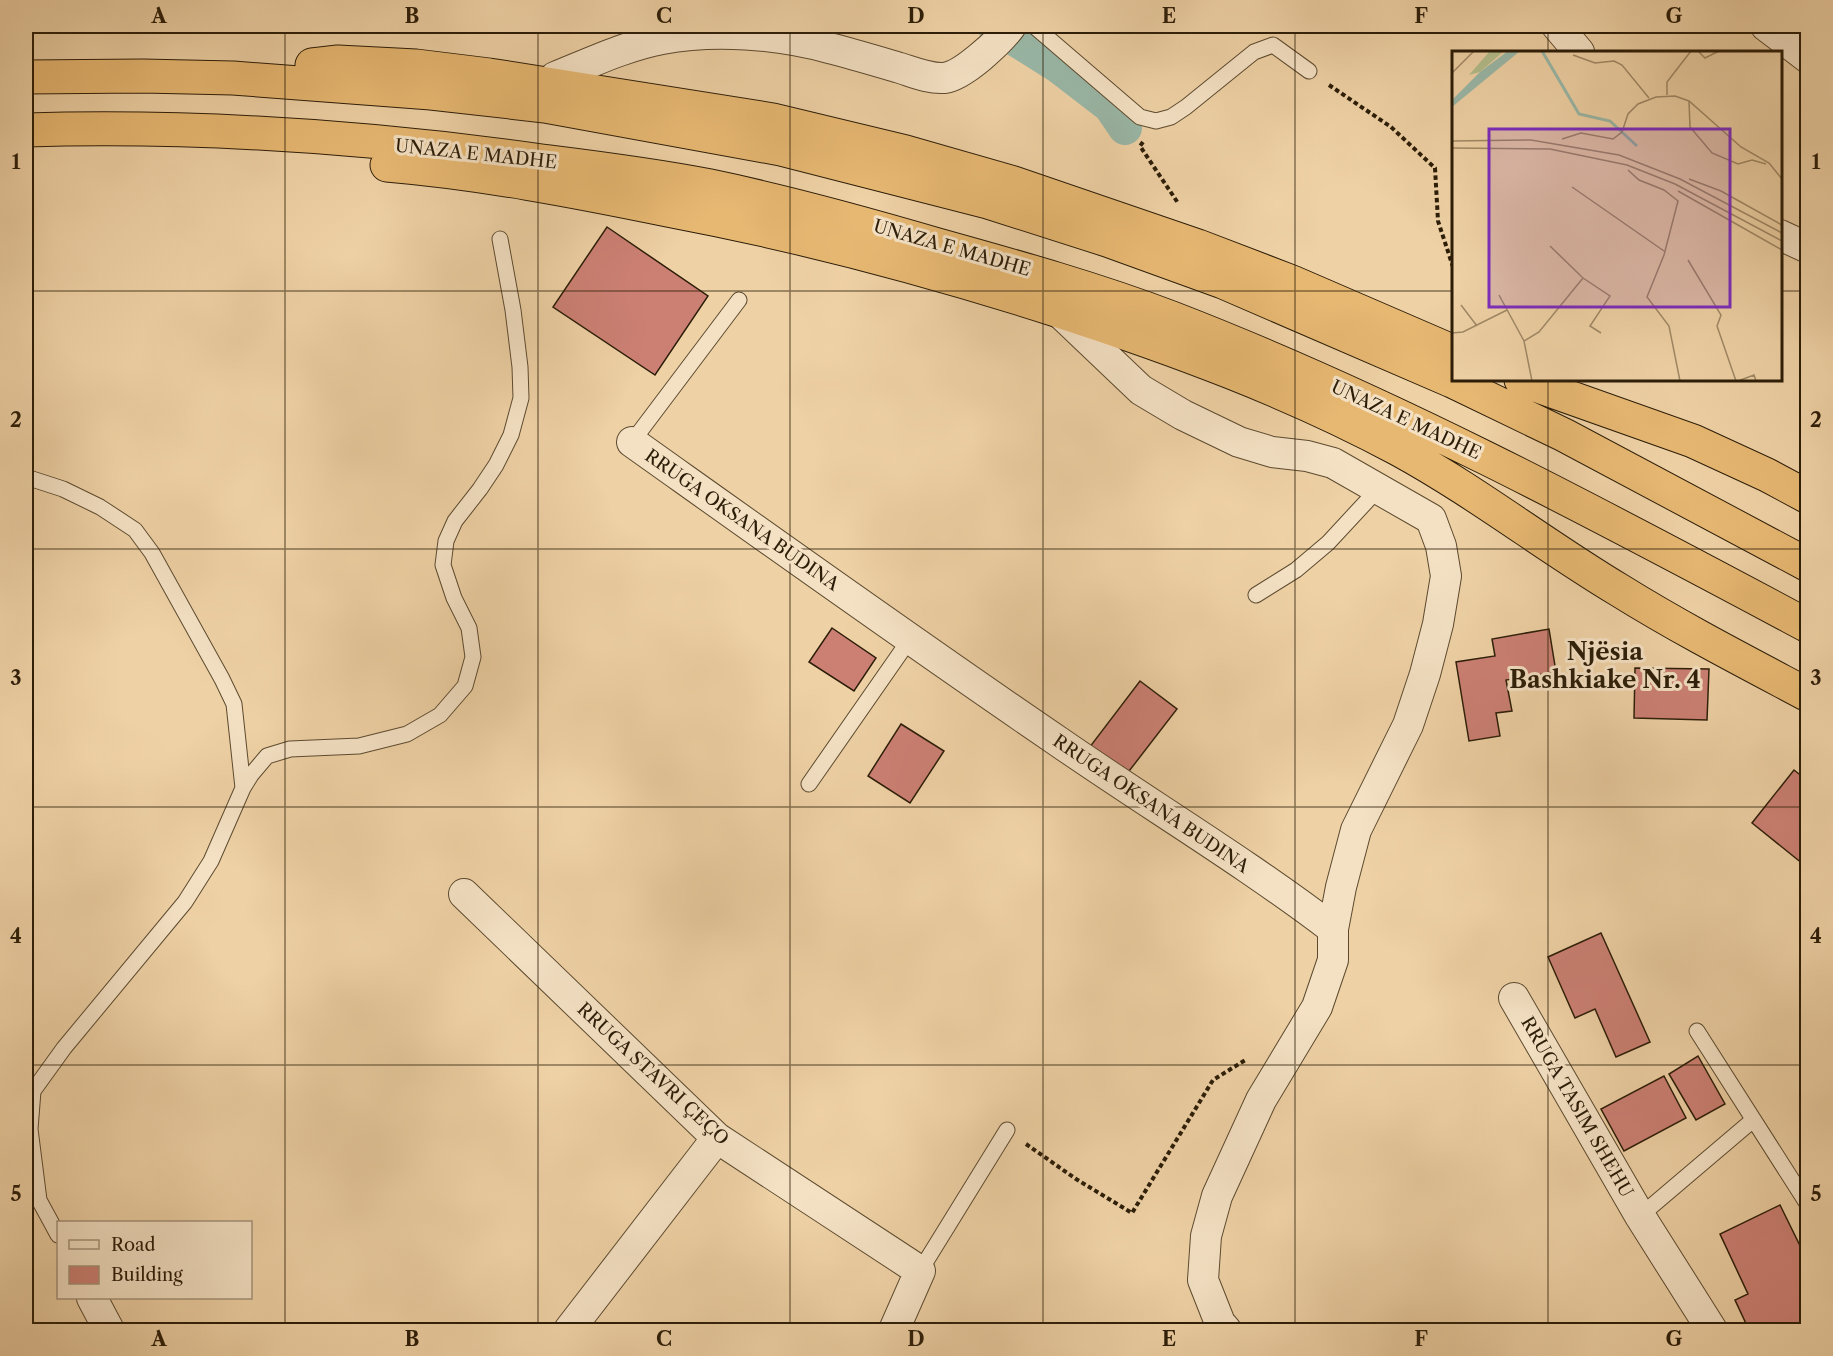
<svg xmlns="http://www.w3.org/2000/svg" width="1833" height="1356" font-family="'Libre Caslon Text',serif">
	<rect width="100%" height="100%" fill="#eed1a5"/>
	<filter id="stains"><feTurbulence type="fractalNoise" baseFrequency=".00333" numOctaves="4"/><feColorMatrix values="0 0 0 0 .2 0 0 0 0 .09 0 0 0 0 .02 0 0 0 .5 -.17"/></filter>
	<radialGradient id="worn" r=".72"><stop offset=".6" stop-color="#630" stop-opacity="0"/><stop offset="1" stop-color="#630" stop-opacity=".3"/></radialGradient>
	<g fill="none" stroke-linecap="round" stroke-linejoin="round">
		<path stroke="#99b7a7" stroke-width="34" d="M994 26 1058 66 1110 106 1125 128"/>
	</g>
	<path fill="#cc8074" stroke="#2c1d08" stroke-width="1.5" d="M607 227 708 296 655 375 553 307Z
		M832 628 876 658 854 691 809 662Z
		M1549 629 1556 672 1506 680 1512 711 1496 713 1500 736 1469 741 1456 662 1495 656 1492 639Z
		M1635 668 1709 669 1707 720 1634 718Z
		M1140 681 1177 709 1126 775 1089 748Z
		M901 724 944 751 910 803 868 776Z
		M1794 770 1808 781V858L1803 864 1752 823Z
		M1601 933 1650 1042 1616 1057 1595 1009 1575 1018 1548 957Z
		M1698 1056 1725 1104 1696 1120 1669 1074Z
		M1664 1076 1686 1118 1624 1151 1601 1109Z
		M1808 1098V1117L1800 1102Z
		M1780 1205 1808 1262V1330H1749L1735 1300 1748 1294 1720 1234Z"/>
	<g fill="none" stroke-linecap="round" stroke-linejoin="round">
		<g stroke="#5c4a2f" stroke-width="17">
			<path id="service" d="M1034 26 1140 117 1156 121 1171 117 1186 107 1254 52 1273 45 1309 71
				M632 442 739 300
				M26 477 63 489 100 507 135 530 152 553 222 679 234 704 243 788
				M1256 595 1296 570 1328 543 1379 488
				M809 784 910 639
				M1697 1031 1808 1205
				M1640 1216 1753 1120
				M58 1235 39 1200 30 1129 33 1091 64 1048 185 902 211 861 243 788 251 775 267 756 290 749 359 746 407 734 440 715 465 686 473 657 469 628 454 598 443 565 446 541 455 521 480 489 496 465 511 435 521 398 520 367 513 310 500 239
				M920 1271 1007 1130"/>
		</g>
		<g stroke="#5c4a2f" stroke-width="32">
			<path id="minor" d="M1557 26 1579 52
				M1766 26 1808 58
				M555 77C590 63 625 46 662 39 715 29 777 34 829 48 853 54 876 61 900 68 913 72 929 79 944 78 963 76 1000 41 1011 26
				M1780 235 1808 248
				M1057 310 1141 390 1183 415 1239 442 1272 452 1307 456 1333 463 1431 519 1441 546 1446 576 1438 624 1425 674 1408 725 1356 830 1341 887 1333 929V960L1317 1007 1261 1100 1217 1196 1206 1236 1203 1280 1220 1323 1226 1330
				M632 442C774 543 915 644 1059 742 1150 805 1245 862 1333 929
				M464 894 717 1138 920 1271 894 1330
				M1514 998 1640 1216 1712 1330
				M92 1298 109 1330
				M569 1330 717 1138"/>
		</g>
		<g stroke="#2c1d08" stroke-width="35">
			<path id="trunk" d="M312 65 338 62 416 66 489 75 773 120 906 152 1014 183 1198 246 1292 282 1454 352
				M26 77 143 76 233 78 431 93 545 106 781 149 988 202 1107 240 1223 282 1452 381 1564 435 1808 565
				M26 130C198 125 372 137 542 161 598 168 655 175 710 186 787 202 863 223 938 245 1017 267 1096 289 1172 318 1392 403 1600 515 1808 626
				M387 165C481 173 575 191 668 210 800 235 928 269 1056 310 1173 348 1290 391 1398 449 1475 491 1544 545 1619 590 1680 628 1744 661 1808 695
				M1521 380 1693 441 1767 475 1808 497"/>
		</g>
		<path stroke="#2c1d08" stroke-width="4" stroke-dasharray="4.5 3" stroke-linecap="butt" d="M1329 85 1391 127 1435 168 1438 221 1454 270
			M1143 142 1140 146 1178 203
			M1026 1144 1076 1179 1132 1213 1213 1080 1247 1059"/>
		<use href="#service" stroke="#f4e1c4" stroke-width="15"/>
		<use href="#minor" stroke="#f4e1c4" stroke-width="30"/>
		<use href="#trunk" stroke="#e7b872" stroke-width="33"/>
	</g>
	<path fill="none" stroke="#2c1d08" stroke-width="1.5" stroke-opacity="0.55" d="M285 26V1330M538 26V1330M790 26V1330M1043 26V1330M1295 26V1330M1548 26V52M26 291H1454M1780 291H1808M1548 380V1330M26 549H1808M26 807H1808M26 1065H1808"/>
	<g text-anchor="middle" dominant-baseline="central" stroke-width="6" stroke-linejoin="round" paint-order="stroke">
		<g font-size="18" fill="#2c1d08" stroke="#f4e1c4">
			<text transform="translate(476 154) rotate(6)">UNAZA E MADHE</text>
			<text transform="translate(952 248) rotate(16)">UNAZA E MADHE</text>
			<text transform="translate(1406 420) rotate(25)">UNAZA E MADHE</text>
			<text transform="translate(742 520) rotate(35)">RRUGA OKSANA BUDINA</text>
			<text transform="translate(1151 804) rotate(34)">RRUGA OKSANA BUDINA</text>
			<text transform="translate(653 1074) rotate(43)">RRUGA STAVRI ÇEÇO</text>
			<text transform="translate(1577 1107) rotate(60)">RRUGA TASIM SHEHU</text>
		</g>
		<g font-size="24" font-weight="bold" fill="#2c1d08" stroke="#f4e1c4">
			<text x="1605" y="651">Njësia<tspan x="1605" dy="28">Bashkiake Nr. 4</tspan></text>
		</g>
	</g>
	<g transform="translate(1452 51)">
		<rect width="330" height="330" fill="#eed1a5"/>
		<path d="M38 0H52L28 21 17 24Z" fill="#b2bd8b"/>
		<path d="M56 0H68L0 56V49L28 21Z" fill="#99b7a7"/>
		<path fill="none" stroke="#99b7a7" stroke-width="3" d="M90 0 127 63 158 70 185 95"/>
		<path fill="none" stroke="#a08966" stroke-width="1.5" d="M246 0 253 7 267 0M121 4 143 12 162 10 170 14 197 47M0 22 22 0M215 44V31L239 0M237 50 238 76 260 102 286 113 300 109 314 113M110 88 129 82 161 88 170 81 176 63 186 53 204 46 223 45 237 50 289 96 317 112 330 128M0 90 79 89 167 104 228 128 330 182M0 97 98 98 175 114 223 133 330 190M176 119 187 129 212 139 226 150 212 204 195 246 217 275 228 330M237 128 269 140 330 174M120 136 212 200M226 140 330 199M98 195 131 227 158 245 138 275 149 282M236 209 269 264 265 275 284 330M47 244 72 290 80 330M9 254 25 275M0 282 11 281 55 259M72 290 87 281 131 227M286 330 302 324 304 330"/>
		<path fill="#7b2cbf" fill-opacity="0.15" stroke="#7b2cbf" stroke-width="3" d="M37 78H278V256H37Z"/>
		<rect width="330" height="330" fill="none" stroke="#2c1d08" stroke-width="3"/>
	</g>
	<rect width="1833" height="1356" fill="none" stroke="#eed1a5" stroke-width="66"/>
	<rect x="57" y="1221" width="195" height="78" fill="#f4e1c4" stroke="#a49379" stroke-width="1.5"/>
	<rect x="69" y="1240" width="30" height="9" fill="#f4e1c4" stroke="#a49379" stroke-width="1.5"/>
	<text x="111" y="1251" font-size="18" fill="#2c1d08">Road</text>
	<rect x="69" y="1266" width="30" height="18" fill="#cc8074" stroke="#a49379" stroke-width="1.5"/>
	<text x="111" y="1281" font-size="18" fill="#2c1d08">Building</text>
	<rect x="33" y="33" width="1767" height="1290" fill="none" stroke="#2c1d08" stroke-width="2"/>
	<g font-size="20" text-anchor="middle" font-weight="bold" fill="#2c1d08">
		<text x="159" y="23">A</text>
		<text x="412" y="23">B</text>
		<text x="664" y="23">C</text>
		<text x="916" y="23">D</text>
		<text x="1169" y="23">E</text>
		<text x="1421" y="23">F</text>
		<text x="1674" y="23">G</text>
		<text x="16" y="169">1</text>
		<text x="1816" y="169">1</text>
		<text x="16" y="427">2</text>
		<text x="1816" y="427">2</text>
		<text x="16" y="685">3</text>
		<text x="1816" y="685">3</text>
		<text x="16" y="943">4</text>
		<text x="1816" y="943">4</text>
		<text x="16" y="1201">5</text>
		<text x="1816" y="1201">5</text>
		<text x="159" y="1346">A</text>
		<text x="412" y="1346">B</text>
		<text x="664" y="1346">C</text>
		<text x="916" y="1346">D</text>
		<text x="1169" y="1346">E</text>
		<text x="1421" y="1346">F</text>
		<text x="1674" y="1346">G</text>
	</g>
	<rect width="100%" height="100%" filter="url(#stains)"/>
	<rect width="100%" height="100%" fill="url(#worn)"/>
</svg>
